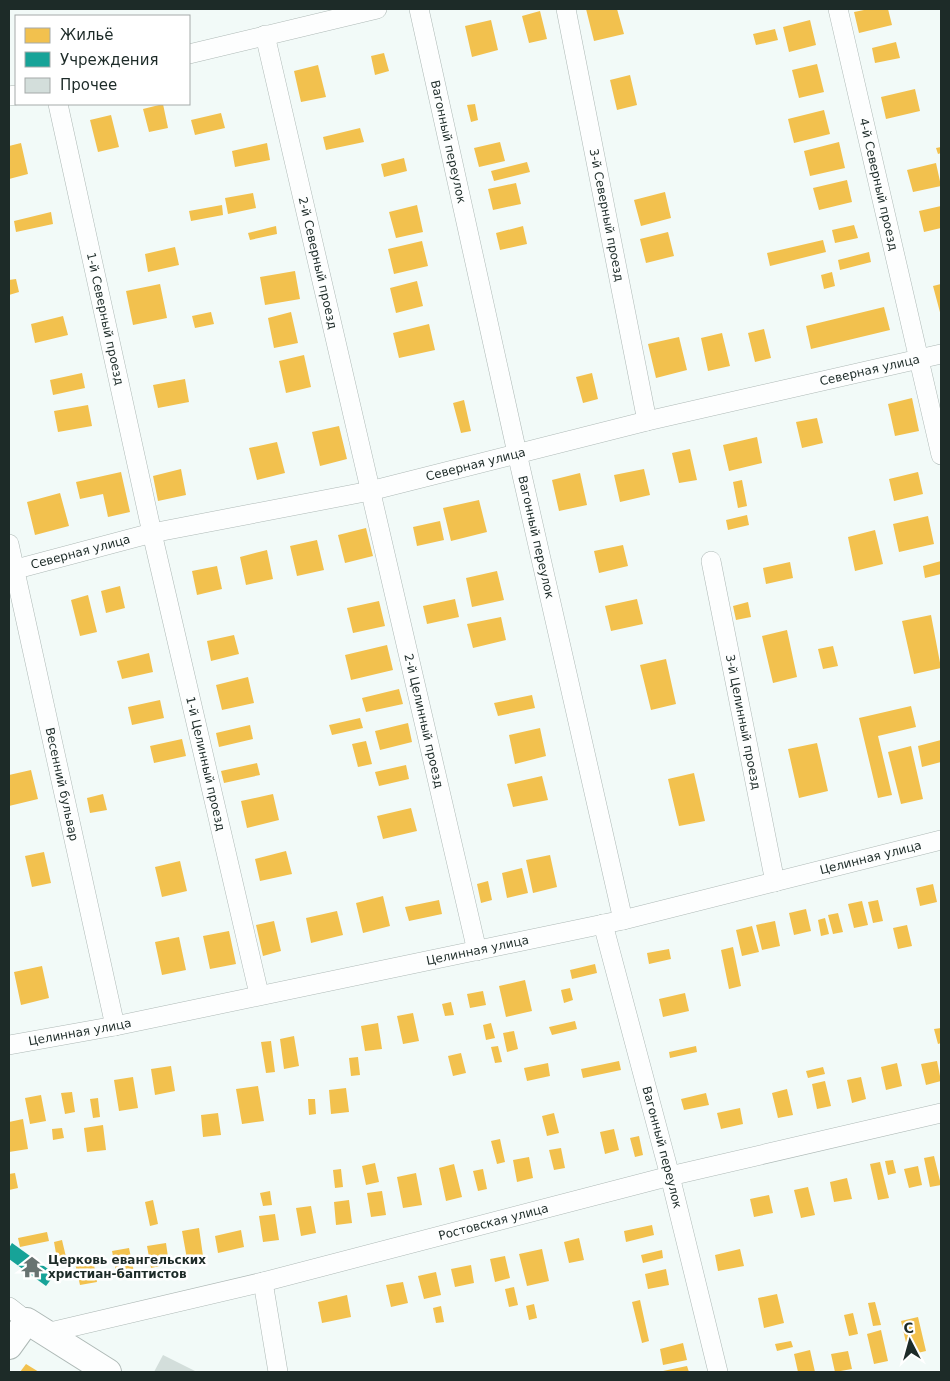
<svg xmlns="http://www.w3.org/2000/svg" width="950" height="1381" font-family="'DejaVu Sans',sans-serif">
	<rect width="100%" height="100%" fill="#f2faf8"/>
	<path fill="#f2c14e" d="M586 9H617L624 34 594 41Z
		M869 9H888L892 25 859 33 854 12Z
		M540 11 547 39 529 43 522 16Z
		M491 20 498 50 472 57 465 26Z
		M810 20 816 45 789 52 783 27Z
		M775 29 778 40 756 45 753 34Z
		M896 42 900 58 875 63 872 48Z
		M384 53 389 71 375 75 371 56Z
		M817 64 824 92 799 98 792 70Z
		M318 65 326 97 301 102 294 71Z
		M630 75 637 105 617 110 610 80Z
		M915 89 920 111 886 119 881 97Z
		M163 104 168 128 149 132 143 109Z
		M475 104 478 120 471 122 467 105Z
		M824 110 830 134 794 143 788 119Z
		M221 113 225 128 195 135 191 120Z
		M111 115 119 147 98 152 90 120Z
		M360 128 364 142 326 150 323 137Z
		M500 142 505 161 479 167 474 148Z
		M839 142 845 168 810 176 804 151Z
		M21 143 28 174 9 179V146Z
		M267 143 270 160 235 167 232 151Z
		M941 147V153L938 154 936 148Z
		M404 158 407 171 384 177 381 164Z
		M527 162 530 172 494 181 491 171Z
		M936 163 941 186 913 192 907 170Z
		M847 180 852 202 819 210 813 188Z
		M516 183 521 204 493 210 488 189Z
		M665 192 671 218 641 226 634 200Z
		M253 193 256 208 228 214 225 198Z
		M222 205 223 215 191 221 189 211Z
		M417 205 423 232 396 238 389 212Z
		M941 206V228L924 232 919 211Z
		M51 212 53 224 16 232 14 221Z
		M854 225 858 238 835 243 832 230Z
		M276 226 277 234 250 240 248 233Z
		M523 226 527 244 500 250 496 233Z
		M668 232 674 256 646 263 640 239Z
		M823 240 826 252 770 266 767 253Z
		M422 241 428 266 394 274 388 249Z
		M175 247 179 265 148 272 145 254Z
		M869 252 871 262 840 270 838 260Z
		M295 271 300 299 265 305 260 277Z
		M832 272 835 286 824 289 821 275Z
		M16 279 19 292 9 295V280Z
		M417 281 423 306 396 313 390 288Z
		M160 284 167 318 133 325 126 291Z
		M941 284V316L933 286Z
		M884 307 890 330 811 349 806 326Z
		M211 312 214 324 195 328 192 316Z
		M291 312 298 343 274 348 268 318Z
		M63 316 68 335 35 343 31 324Z
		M429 324 435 350 399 358 393 333Z
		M764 329 771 358 755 362 748 333Z
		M722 333 730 366 708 371 701 338Z
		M679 337 687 370 656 378 648 344Z
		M304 355 311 387 286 393 279 361Z
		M82 373 85 388 53 395 50 380Z
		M592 373 598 399 583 403 576 377Z
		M185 379 189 402 158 408 153 385Z
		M912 398 919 431 895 436 888 404Z
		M464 400 471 431 461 433 453 403Z
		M88 405 92 426 58 432 54 411Z
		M817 418 823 443 802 448 796 422Z
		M339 426 347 459 320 466 312 432Z
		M757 437 762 463 729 471 723 445Z
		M277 442 285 473 257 480 249 448Z
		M690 449 697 480 679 483 672 453Z
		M181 469 186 495 158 501 153 476Z
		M644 469 650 495 620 502 614 475Z
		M121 472 130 512 108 517 103 494 80 499 76 482Z
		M918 472 923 494 894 501 889 479Z
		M580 473 587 505 559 511 552 480Z
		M742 480 747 506 738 508 733 482Z
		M60 493 69 526 35 535 27 502Z
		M479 500 487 532 451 541 443 508Z
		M747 515 749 525 728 530 726 520Z
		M928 516 934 544 899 552 893 524Z
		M440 521 444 540 417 546 413 527Z
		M366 528 373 556 345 563 338 535Z
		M875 530 883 564 855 571 848 537Z
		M317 540 324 570 297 576 290 546Z
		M623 545 628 566 599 573 594 551Z
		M267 550 273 579 246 585 240 557Z
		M941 561V574L925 578 923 566Z
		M790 562 793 578 766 584 763 568Z
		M217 566 222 589 197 595 192 571Z
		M497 571 504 600 472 607 466 578Z
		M120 586 125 608 106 613 101 591Z
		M88 595 97 632 80 636 71 600Z
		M455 599 459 617 427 624 423 606Z
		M637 599 643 624 611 631 605 606Z
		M379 601 385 626 353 633 347 608Z
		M748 602 751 617 736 620 733 606Z
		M931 615 941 668 914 674 902 621Z
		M501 617 506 640 473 648 467 624Z
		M787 630 797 677 773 683 762 636Z
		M234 635 239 654 211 661 207 641Z
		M387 645 393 670 351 680 345 655Z
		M833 646 838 666 823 669 818 649Z
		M149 653 153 672 122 679 117 661Z
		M666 659 676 704 651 710 640 665Z
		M248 677 254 703 222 710 216 685Z
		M399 689 403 704 366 712 362 698Z
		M532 695 535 708 498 716 494 703Z
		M160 700 164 718 132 725 128 707Z
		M911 706 916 727 878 736 892 795 878 798 859 718Z
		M360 718 363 728 332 735 329 725Z
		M408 723 412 742 380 750 375 731Z
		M250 725 253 739 219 747 216 733Z
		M540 728 546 756 515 764 509 735Z
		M182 739 186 756 154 763 150 746Z
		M941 740V762L922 767 918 746Z
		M366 741 372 764 358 767 352 744Z
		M817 743 828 791 799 798 788 749Z
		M911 746 923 799 901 804 888 752Z
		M257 763 260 775 224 783 221 771Z
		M406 765 409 779 379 786 375 772Z
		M31 770 38 799 9 806V775Z
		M694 773 705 821 679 826 668 779Z
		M542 776 548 800 513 807 507 784Z
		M103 794 107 810 90 813 87 798Z
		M273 794 279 820 247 828 241 801Z
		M411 808 417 831 383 839 377 816Z
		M286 851 292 874 260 881 255 859Z
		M44 852 51 883 32 887 25 856Z
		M550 855 557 887 533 893 526 860Z
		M180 861 187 891 162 897 155 867Z
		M522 868 528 893 507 898 502 873Z
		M488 881 492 900 481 903 477 884Z
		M933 884 937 902 920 906 916 888Z
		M383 896 390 926 363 933 356 903Z
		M439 900 442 914 409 921 405 907Z
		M878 900 883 921 873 923 868 902Z
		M862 901 868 925 854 928 848 904Z
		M806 909 811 931 794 935 789 913Z
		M337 911 343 935 311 943 306 918Z
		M838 913 843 932 833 934 828 915Z
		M825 918 829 934 821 936 818 920Z
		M274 921 281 951 263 956 256 925Z
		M775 921 780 946 762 950 756 925Z
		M907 925 912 946 898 949 893 928Z
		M752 926 759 952 742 956 736 930Z
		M229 931 236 964 210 969 203 936Z
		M179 937 186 970 162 975 155 942Z
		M733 947 741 986 729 989 721 950Z
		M669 949 671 959 649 964 647 953Z
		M595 964 597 973 572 979 570 970Z
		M42 966 49 998 21 1005 14 972Z
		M525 980 532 1011 506 1017 499 986Z
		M570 988 573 1000 564 1003 561 990Z
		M483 991 486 1005 470 1008 467 994Z
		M685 993 689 1011 663 1017 659 999Z
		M451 1002 454 1015 445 1016 442 1004Z
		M413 1013 419 1041 403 1044 397 1016Z
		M575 1021 577 1029 552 1035 549 1027Z
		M378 1023 382 1049 365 1051 361 1026Z
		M491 1023 495 1038 486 1040 483 1025Z
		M941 1028V1043L938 1044 934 1029Z
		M514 1031 518 1049 507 1052 503 1033Z
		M294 1036 299 1066 284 1069 280 1039Z
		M271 1041 275 1072 266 1073 261 1042Z
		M498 1046 502 1062 495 1063 491 1047Z
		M696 1046 697 1052 670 1058 669 1052Z
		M461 1053 466 1073 453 1076 448 1056Z
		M358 1057 360 1075 351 1076 349 1058Z
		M619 1061 621 1070 583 1078 581 1069Z
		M937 1061 941 1081 926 1085 921 1064Z
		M548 1063 550 1076 527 1081 524 1068Z
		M897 1063 902 1086 886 1090 881 1067Z
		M171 1066 175 1091 155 1095 151 1069Z
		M823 1067 825 1074 808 1078 806 1071Z
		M133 1077 138 1108 119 1111 114 1080Z
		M861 1077 866 1099 852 1103 847 1080Z
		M825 1081 831 1106 817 1109 812 1084Z
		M258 1086 264 1121 242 1124 236 1089Z
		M346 1088 349 1112 331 1114 329 1090Z
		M787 1089 793 1115 778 1118 772 1093Z
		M72 1092 75 1112 65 1114 61 1093Z
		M706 1093 709 1105 684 1110 681 1099Z
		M41 1095 46 1121 30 1124 25 1098Z
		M98 1098 100 1117 93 1118 90 1099Z
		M308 1099H315L316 1114 309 1115Z
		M740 1108 743 1124 721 1129 717 1113Z
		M218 1113 221 1135 203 1137 201 1115Z
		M554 1113 559 1133 547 1136 542 1116Z
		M23 1119 28 1149 9 1152V1122Z
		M103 1125 106 1150 87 1152 84 1128Z
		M62 1128 64 1138 53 1140 52 1129Z
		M614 1129 619 1150 605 1154 600 1132Z
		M639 1136 643 1155 635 1157 630 1138Z
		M500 1139 505 1162 497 1164 491 1141Z
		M561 1148 565 1168 554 1170 549 1150Z
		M934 1156 941 1185 930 1187 924 1158Z
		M529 1157 533 1178 517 1182 513 1160Z
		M893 1160 896 1173 888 1175 885 1161Z
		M880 1162 889 1198 878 1200 870 1164Z
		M375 1163 379 1182 366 1185 362 1166Z
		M454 1164 462 1197 446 1201 439 1168Z
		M918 1166 922 1185 909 1188 904 1169Z
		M341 1169 343 1187 335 1188 333 1170Z
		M483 1169 487 1189 478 1191 473 1171Z
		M15 1173 18 1188 9 1190V1174Z
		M416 1173 422 1205 403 1208 397 1177Z
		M847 1178 852 1199 834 1202 830 1182Z
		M808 1187 815 1215 801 1218 794 1190Z
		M270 1191 272 1205 263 1206 260 1193Z
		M382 1191 386 1215 371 1217 367 1193Z
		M769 1195 773 1213 754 1217 750 1199Z
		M153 1200 158 1224 150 1226 145 1202Z
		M349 1200 352 1223 336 1225 334 1202Z
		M311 1206 316 1233 301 1236 296 1208Z
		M275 1214 279 1240 263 1242 259 1216Z
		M652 1225 654 1235 626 1242 624 1231Z
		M199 1228 203 1256 187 1259 182 1231Z
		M241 1230 244 1247 218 1253 215 1236Z
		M47 1232 49 1241 20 1247 18 1238Z
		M579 1238 584 1260 569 1263 564 1242Z
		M62 1240 66 1257 57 1259 54 1242Z
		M166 1243 169 1264 151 1268 147 1246Z
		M129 1248 134 1272 117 1276 112 1251Z
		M542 1249 549 1281 527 1286 519 1254Z
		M740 1249 744 1266 718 1271 715 1255Z
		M662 1250 663 1258 643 1263 641 1255Z
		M505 1256 510 1278 495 1282 490 1259Z
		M93 1259 97 1282 80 1285 75 1263Z
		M471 1265 474 1283 455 1287 451 1269Z
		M666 1269 669 1285 648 1289 645 1274Z
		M436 1272 441 1295 424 1299 418 1276Z
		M403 1282 408 1303 391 1307 386 1285Z
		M514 1287 518 1305 509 1307 505 1289Z
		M777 1294 784 1323 764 1328 758 1298Z
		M347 1295 351 1317 322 1323 318 1302Z
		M640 1300 649 1341 642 1343 632 1302Z
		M875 1302 881 1325 873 1326 868 1303Z
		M534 1304 537 1318 529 1320 526 1306Z
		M441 1306 444 1322 436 1323 433 1308Z
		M853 1313 858 1334 849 1336 844 1315Z
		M918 1317 926 1351 909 1355 901 1321Z
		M881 1330 888 1361 874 1364 867 1334Z
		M791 1341 793 1347 777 1351 775 1344Z
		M683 1343 687 1360 663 1365 660 1349Z
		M810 1350 815 1372H798L794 1354Z
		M848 1351 852 1369 835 1372 831 1354Z
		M26 1364 39 1372H20Z
		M687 1366 689 1372H663V1371Z"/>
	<path fill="#17a398" d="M12 1243 55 1274 46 1286 9 1259V1248Z"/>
	<path fill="#d3dedb" d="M163 1355 197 1372H154Z"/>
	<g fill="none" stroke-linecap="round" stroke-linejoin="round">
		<g stroke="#aeb9b6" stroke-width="20">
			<g id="street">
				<path id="s1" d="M419 9 517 453 623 920"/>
				<path id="s2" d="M566 9 647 421"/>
				<path id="s3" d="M838 9 941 455"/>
				<path id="s4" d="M265 35 477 951"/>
				<path d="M189 54 377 9"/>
				<path d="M9 96 16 95"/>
				<path id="s5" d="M58 104 152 533 259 994"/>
				<path id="s6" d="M9 544 115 1026"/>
				<path id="s7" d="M711 561 775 882"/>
				<path id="s8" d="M9 571 152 533 370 491 647 421 941 354"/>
				<path id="s9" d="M603 924 670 1176 718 1372"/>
				<path id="s10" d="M9 1045 115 1026 623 920 941 840"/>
				<path d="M263 1282 278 1372"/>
				<path d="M9 1307 27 1321"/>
				<path id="s11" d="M46 1333 263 1282 670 1176 941 1113"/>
			</g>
		</g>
		<g stroke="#aeb9b6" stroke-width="28">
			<path id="secondary" d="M9 1346 27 1321 108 1372"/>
		</g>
		<use href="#street" stroke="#fdfefe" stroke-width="19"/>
		<use href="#secondary" stroke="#fdfefe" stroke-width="26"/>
	</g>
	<defs>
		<g id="temple-bare" transform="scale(1.725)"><path d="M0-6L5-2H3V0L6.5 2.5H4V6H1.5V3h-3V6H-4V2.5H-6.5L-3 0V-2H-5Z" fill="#687371" stroke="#fff" stroke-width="2.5" paint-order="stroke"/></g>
	</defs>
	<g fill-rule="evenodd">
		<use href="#temple-bare" x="32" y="1267"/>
	</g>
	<g text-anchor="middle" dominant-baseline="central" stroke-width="5" stroke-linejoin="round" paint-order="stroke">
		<g font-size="12" fill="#1d2b28" stroke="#fff">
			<text stroke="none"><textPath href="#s1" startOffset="136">Вагонный переулок</textPath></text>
			<text stroke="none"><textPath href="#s3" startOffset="180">4-й Северный проезд</textPath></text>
			<text stroke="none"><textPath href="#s2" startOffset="210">3-й Северный проезд</textPath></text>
			<text stroke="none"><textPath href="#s4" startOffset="234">2-й Северный проезд</textPath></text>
			<text stroke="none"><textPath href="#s5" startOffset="220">1-й Северный проезд</textPath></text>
			<text stroke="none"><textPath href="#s8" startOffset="884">Северная улица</textPath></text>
			<text stroke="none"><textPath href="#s8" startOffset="479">Северная улица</textPath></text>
			<text stroke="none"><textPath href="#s1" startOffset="541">Вагонный переулок</textPath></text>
			<text stroke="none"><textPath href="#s8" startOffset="74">Северная улица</textPath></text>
			<text stroke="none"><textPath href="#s4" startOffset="704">2-й Целинный проезд</textPath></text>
			<text stroke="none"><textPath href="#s7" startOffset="164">3-й Целинный проезд</textPath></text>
			<text stroke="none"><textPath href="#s5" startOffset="676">1-й Целинный проезд</textPath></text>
			<text stroke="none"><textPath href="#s6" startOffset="246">Весенний бульвар</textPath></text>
			<text stroke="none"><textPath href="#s10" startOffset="882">Целинная улица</textPath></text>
			<text stroke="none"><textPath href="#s10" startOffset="478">Целинная улица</textPath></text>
			<text stroke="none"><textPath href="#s10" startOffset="72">Целинная улица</textPath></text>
			<text stroke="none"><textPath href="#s9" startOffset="231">Вагонный переулок</textPath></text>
			<text stroke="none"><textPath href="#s11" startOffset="461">Ростовская улица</textPath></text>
		</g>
		<g font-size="12" font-weight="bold" fill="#1d2b28" stroke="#fff" text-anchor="start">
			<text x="48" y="1260">Церковь евангельских<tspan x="48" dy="14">христиан-баптистов</tspan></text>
		</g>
	</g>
	<rect width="950" height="1381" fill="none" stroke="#1d2b28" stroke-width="20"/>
	<rect x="15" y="15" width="175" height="90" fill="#ffffff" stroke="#a5aaa9"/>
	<rect x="25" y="28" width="25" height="15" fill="#f2c14e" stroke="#a5aaa9"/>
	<text x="60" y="40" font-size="15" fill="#1d2b28">Жильё</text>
	<rect x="25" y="52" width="25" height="15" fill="#17a398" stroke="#a5aaa9"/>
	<text x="60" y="65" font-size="15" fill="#1d2b28">Учреждения</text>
	<rect x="25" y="78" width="25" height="15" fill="#d3dedb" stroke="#a5aaa9"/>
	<text x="60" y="90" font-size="15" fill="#1d2b28">Прочее</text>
	<g transform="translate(910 1341) rotate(354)" stroke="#ffffff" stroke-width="4" paint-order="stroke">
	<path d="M0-4L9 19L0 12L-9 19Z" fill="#1d2b28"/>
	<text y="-8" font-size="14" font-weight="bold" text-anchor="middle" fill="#1d2b28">С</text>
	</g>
</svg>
